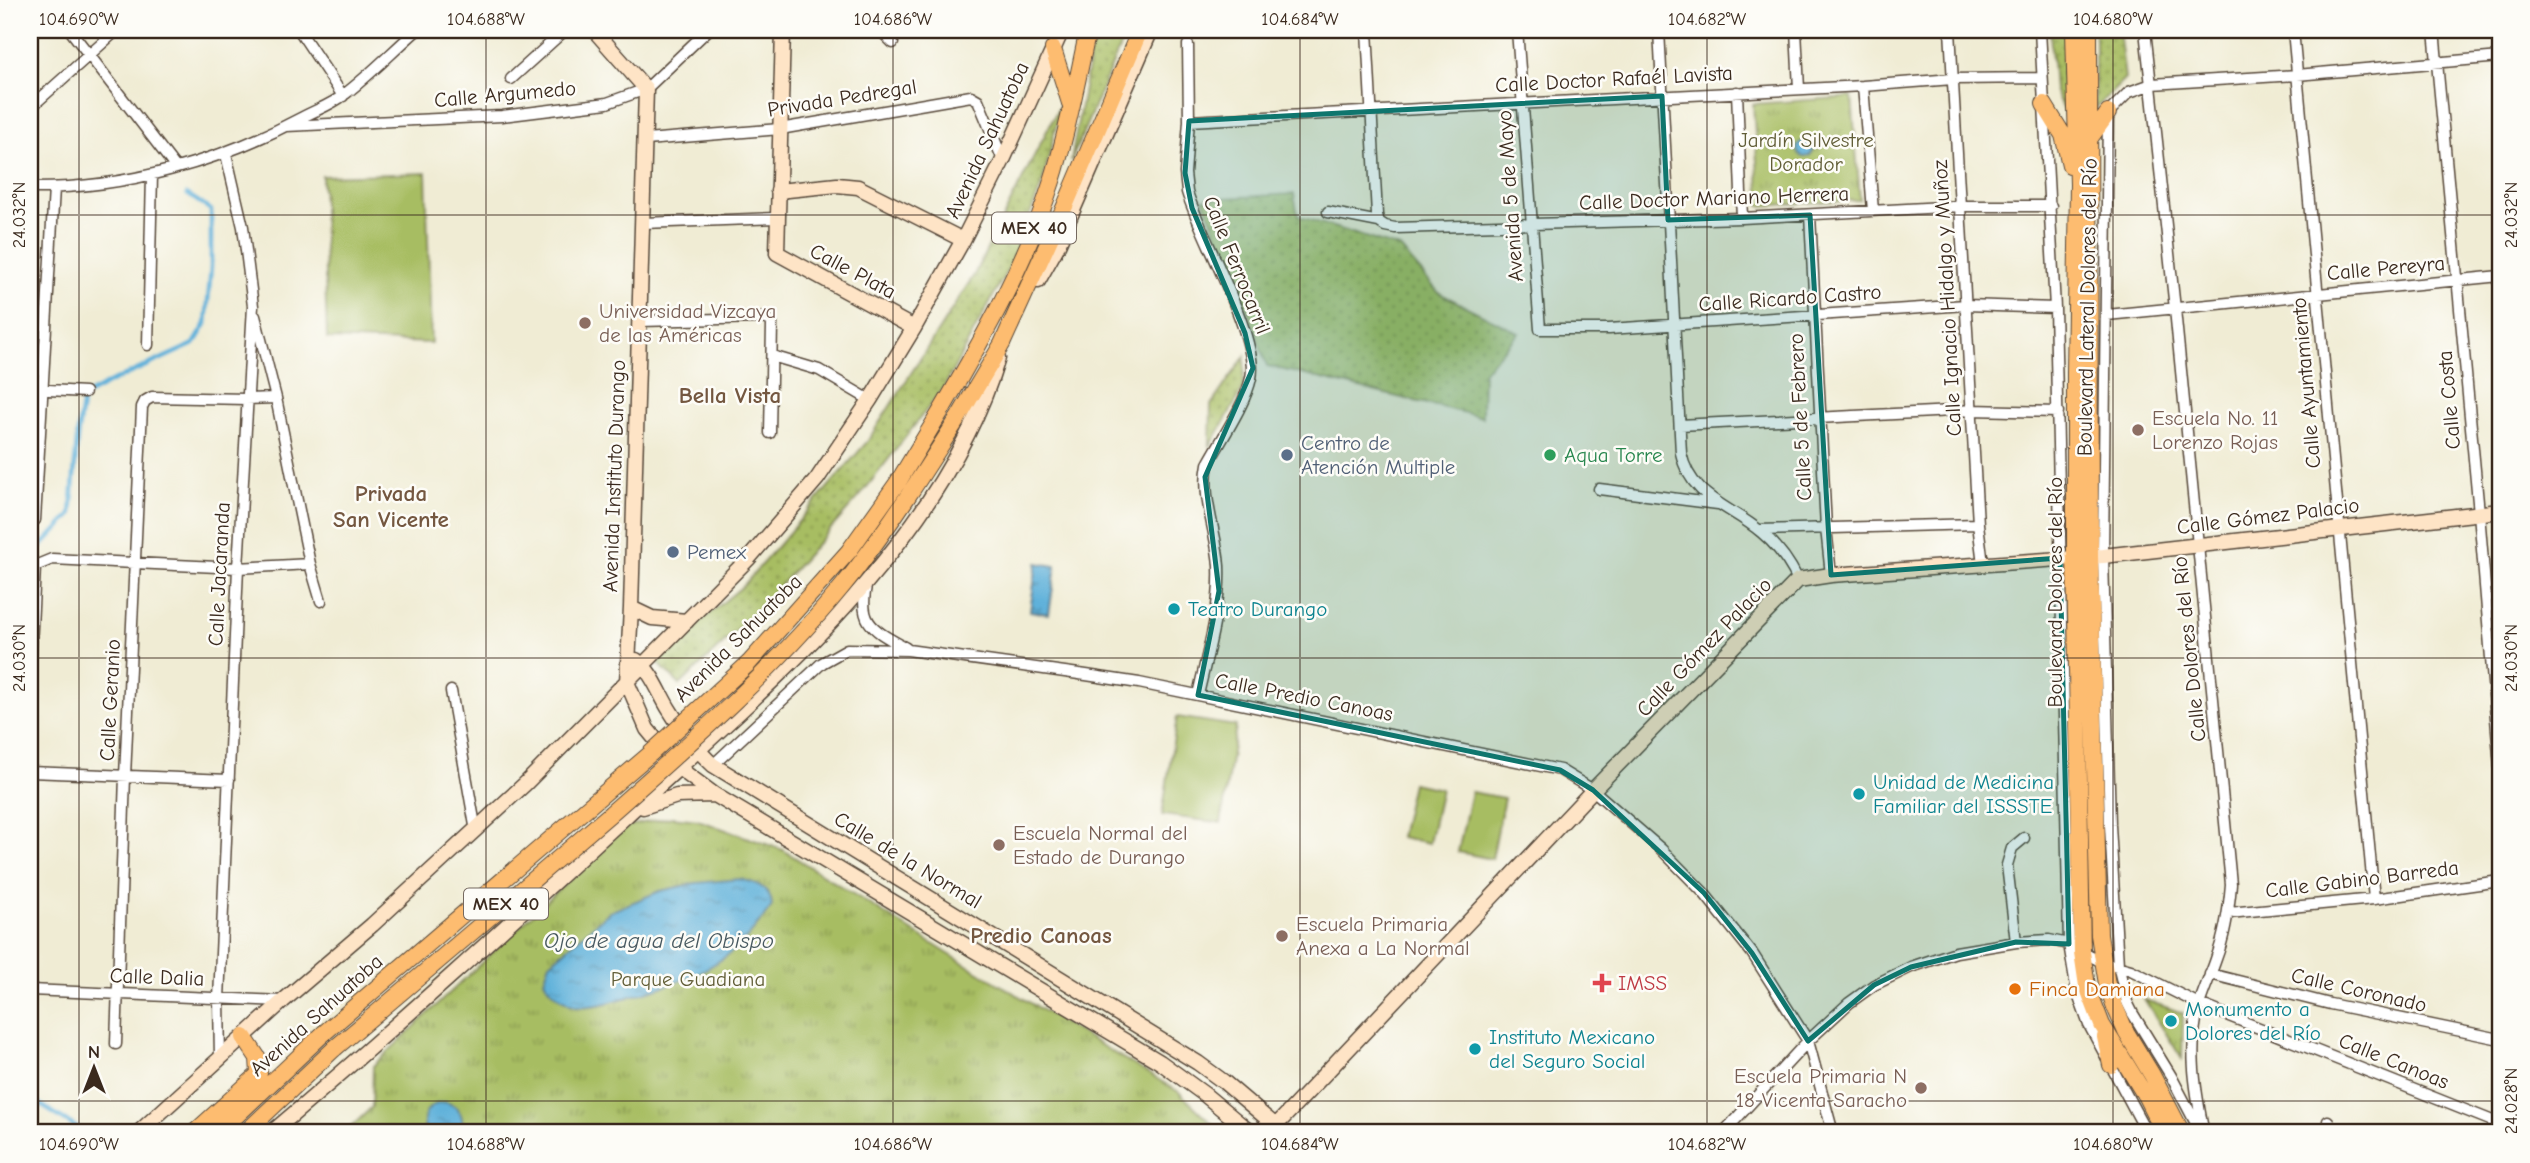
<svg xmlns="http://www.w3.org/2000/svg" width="2530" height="1163" font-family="'Comic Neue',sans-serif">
	<defs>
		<pattern id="grass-dots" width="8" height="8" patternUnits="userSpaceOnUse" patternTransform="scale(1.75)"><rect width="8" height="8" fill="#a7bd62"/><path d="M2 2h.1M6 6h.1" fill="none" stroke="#899a50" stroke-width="1.8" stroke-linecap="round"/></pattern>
		<pattern id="park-tufts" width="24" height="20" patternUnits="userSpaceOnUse" patternTransform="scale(1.75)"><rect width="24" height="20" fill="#a7bd62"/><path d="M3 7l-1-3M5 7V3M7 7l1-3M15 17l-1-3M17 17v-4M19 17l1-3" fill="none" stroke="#899a50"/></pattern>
		<pattern id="water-ripples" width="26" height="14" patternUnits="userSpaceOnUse" patternTransform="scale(1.75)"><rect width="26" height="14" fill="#5fb1da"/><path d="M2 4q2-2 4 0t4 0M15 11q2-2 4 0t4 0" fill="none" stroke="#5090b0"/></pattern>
	</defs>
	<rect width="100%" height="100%" fill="#fdfcf7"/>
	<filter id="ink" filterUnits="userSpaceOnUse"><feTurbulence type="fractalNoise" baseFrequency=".0143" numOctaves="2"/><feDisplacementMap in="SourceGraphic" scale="14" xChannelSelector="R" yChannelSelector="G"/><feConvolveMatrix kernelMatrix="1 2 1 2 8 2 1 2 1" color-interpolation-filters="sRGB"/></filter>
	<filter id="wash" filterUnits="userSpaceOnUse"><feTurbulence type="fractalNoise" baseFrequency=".00686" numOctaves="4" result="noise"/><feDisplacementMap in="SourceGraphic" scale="28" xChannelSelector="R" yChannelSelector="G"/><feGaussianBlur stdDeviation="1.57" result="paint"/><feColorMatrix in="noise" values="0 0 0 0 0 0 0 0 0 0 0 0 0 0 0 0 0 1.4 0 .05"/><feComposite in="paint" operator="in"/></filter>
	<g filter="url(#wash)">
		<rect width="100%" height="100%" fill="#f0ecd4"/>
		<path fill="url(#grass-dots)" stroke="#717440" stroke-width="2" d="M1096 30H1127L1071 161 1094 33Z
			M2050 30H2066L2069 121 2054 90Z
			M2095 30H2119L2125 79 2095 109Z
			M1062 101 1042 184 1010 265 944 387 860 496 758 610 680 685 654 659 744 585 867 442 974 275Z
			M1294 194 1298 216 1400 248 1439 293 1519 333 1483 372 1482 417 1267 366 1246 306 1203 199Z
			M1245 356 1243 389 1210 447 1211 405Z"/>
		<path fill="url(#park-tufts)" stroke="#717440" stroke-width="2" d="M1852 97 1860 200 1760 206 1753 104Z
			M672 817 698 820 783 850 947 953 1179 1092 1222 1133H345L372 1107 373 1066 624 827Z
			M2145 1000 2183 1013 2182 1059Z"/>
		<path fill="#a7bd62" stroke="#717440" stroke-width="2" d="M426 173 431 343 327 339 322 176Z
			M1177 717 1236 726 1221 823 1162 815Z
			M1412 783 1441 789 1429 843 1400 837Z
			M1471 792 1504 798 1492 859 1458 852Z"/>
		<path fill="url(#water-ripples)" stroke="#4d6e7c" stroke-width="2" d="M1797 149a8 8 0 1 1 16 0a8 8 0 1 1-16 0Z
			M1037 563 1056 566 1049 614 1030 611Z
			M740 879C756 883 771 887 772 906 760 922 748 939 733 951 701 977 664 987 625 998 610 1002 593 1008 577 1006 566 1004 549 991 544 980L550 963 609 912 660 891 696 883Z
			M445 1102C460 1106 466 1118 460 1133H427C419 1117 427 1104 445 1102Z"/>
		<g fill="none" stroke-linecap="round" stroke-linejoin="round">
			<path stroke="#5fb1da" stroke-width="4.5" d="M30 558 71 515 77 438 83 397 115 380 194 344 206 324 211 267V210L187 194
				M30 1098 85 1133"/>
		</g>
	</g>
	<g filter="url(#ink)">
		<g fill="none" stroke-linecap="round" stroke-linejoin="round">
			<g stroke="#564739" stroke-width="13">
				<path id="street" d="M70 30 176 168
					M299 30 343 96
					M880 30 893 43
					M1367 30 1377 215 1379 222
					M1517 30 1540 329H1609L1966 305 2055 308
					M1659 30 1681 453C1690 498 1731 506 1761 532 1778 546 1789 561 1798 580
					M1796 30 1799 89
					M1950 30 1978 524 1983 564
					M2040 30 2055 308 2069 944 2077 992 2089 1025 2147 1133
					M2145 30 2175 309 2231 884C2229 909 2225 935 2216 959 2211 974 2204 989 2199 1005 2188 1047 2195 1088 2203 1129
					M2293 30 2374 899
					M2434 30 2479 513 2500 767
					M1188 45 1189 121 1185 173 1187 192C1200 236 1260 338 1251 378 1246 403 1221 440 1208 464 1201 497 1217 533 1219 566 1221 610 1207 653 1198 695
					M511 79 565 30
					M1863 86 1873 211
					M1737 92 1742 218
					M30 108 117 30
					M1189 121 1863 86 1953 79 2041 78
					M286 126 502 116 607 103 646 89 708 30
					M646 140 780 129 971 96 978 100 1003 160
					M30 188C125 189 219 162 303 117 316 110 333 104 345 94 370 75 393 51 417 30
					M1328 212 1379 222 1385 226 1395 228 1742 218 1961 206H2051
					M1810 215 1826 528 1831 575
					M643 223 777 218
					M2107 315 2500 276
					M255 316 276 398 310 564 321 601
					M640 321 762 318 769 320 772 324 770 433
					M148 345 152 175
					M772 356 819 370 870 400
					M30 389 85 392
					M1680 425 1972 410 2058 412
					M1599 489 1718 504
					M35 520 54 188
					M1760 530 1978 524
					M30 568 52 559 238 568 310 564
					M867 582C857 623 872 629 906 648
					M30 668 35 567
					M451 691 476 831
					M713 765 822 663 847 649 908 650 1086 675 1139 683 1560 770 1593 790 1661 849 1704 893 1752 953 1808 1041 1833 1133
					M30 772 229 780
					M2229 913 2374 899 2500 881
					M2016 942 2007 865 2012 848 2024 838
					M2210 974 2330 1004 2500 1039
					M30 990 283 1001
					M116 1044 125 776 142 407 145 401 152 397 246 399 276 398
					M220 1059 219 999 238 568 253 306 243 227 226 154
					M2328 1121 2330 1133
					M30 1122 44 1133
					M1723 1133 1808 1041 1849 1003 1874 985 1911 967 1956 952 2016 942 2049 940 2069 944 2102 962 2131 970 2199 1004 2500 1124
					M2201 1133 2171 1076 2133 1014 2127 1002 2118 965 2110 825 2103 556 2108 113 2129 92 2152 84 2297 75 2500 57"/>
			</g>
			<g stroke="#564739" stroke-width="17">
				<path id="secondary" d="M594 30 646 89 631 608 627 682 647 729 680 769 715 795 1160 1062 1204 1094 1251 1133
					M783 30 777 253 914 328
					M778 191 837 185 858 187 963 240
					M1038 281 1057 247 1151 30
					M631 608 652 618 687 621
					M636 660C652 671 659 693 669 709 682 730 695 749 713 765L1198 1063 1224 1082 1284 1133
					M643 807 677 796 715 795
					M138 1133 283 1001 372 925 525 784 749 558 817 479 870 400 914 328 963 240 1003 160 1062 30
					M271 1133C392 1031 509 924 625 817 763 689 942 545 998 358
					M1269 1133 1593 790 1798 580 1831 575 2103 556 2500 511"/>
			</g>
			<g stroke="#564739" stroke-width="18">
				<path id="primary" d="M2074 30 2078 185 2075 373V557L2082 952 2087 986 2102 1025 2145 1095 2164 1133
					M2089 30 2090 556 2099 935 2107 984 2115 1007 2126 1032 2152 1075 2182 1133
					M1053 49 1070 103
					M2044 104 2063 135 2070 165
					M2090 138 2108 113
					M941 411C984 337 1026 263 1052 181 1068 131 1077 80 1088 30
					M957 420 1002 344 1065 206 1140 30
					M2105 1037 2111 1065
					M194 1133 259 1074 258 1058 244 1037
					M218 1133 324 1033
					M245 1133 335 1048"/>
			</g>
			<use href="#street" stroke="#fff" stroke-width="10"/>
			<use href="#secondary" stroke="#fee4c6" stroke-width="14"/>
			<use href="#primary" stroke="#fdbc70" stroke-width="16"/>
			<g stroke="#564739" stroke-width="18" stroke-linecap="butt">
				<path id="primary-bridge" d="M324 1033 650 754 749 663 849 551 898 482 941 411
					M335 1048C427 971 518 893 609 815 695 739 782 663 853 573 891 524 924 472 957 420"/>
			</g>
			<use href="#primary-bridge" stroke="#fdbc70" stroke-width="16"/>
		</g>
	</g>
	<path fill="#0f766e" fill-opacity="0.2" stroke="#0f766e" stroke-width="5" stroke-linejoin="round" d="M1662 96 1668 220 1810 215 1831 575 2060 558 2069 944 2016 942 1911 967 1874 985 1808 1041 1752 953 1704 893 1593 790 1560 770 1198 695 1219 591 1205 477 1253 368 1245 333 1192 208 1185 173 1189 121Z"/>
	<path fill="none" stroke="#3b2a1e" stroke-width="2" stroke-opacity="0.45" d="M79 30V1133M486 30V1133M893 30V1133M1300 30V1133M1707 30V1133M2113 30V1133M30 215H2500M30 658H2500M30 1101H2500"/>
	<g fill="#8d6e63" stroke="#fdfcf7" stroke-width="2.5">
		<circle cx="585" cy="323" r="7"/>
		<circle cx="2138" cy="430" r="7"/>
		<circle cx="999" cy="845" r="7"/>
		<circle cx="1282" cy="936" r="7"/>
		<circle cx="1921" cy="1088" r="7"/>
	</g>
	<g fill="#5c6f8a" stroke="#fdfcf7" stroke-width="2.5">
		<circle cx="1287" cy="455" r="7"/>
		<circle cx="673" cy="552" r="7"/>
	</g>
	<circle fill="#2e9e5b" stroke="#fdfcf7" stroke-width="2.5" cx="1550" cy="455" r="7"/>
	<g fill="#0f9aa8" stroke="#fdfcf7" stroke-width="2.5">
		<circle cx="1174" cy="609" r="7"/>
		<circle cx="1859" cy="794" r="7"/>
		<circle cx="2171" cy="1021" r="7"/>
		<circle cx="1475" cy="1049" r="7"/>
	</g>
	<path fill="#e0444e" stroke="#fdfcf7" stroke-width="2.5" d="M1598.5 972.5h7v7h7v7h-7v7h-7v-7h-7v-7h7z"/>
	<circle fill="#e8710a" stroke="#fdfcf7" stroke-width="2.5" cx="2015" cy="989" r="7"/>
	<g text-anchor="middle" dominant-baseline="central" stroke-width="5" stroke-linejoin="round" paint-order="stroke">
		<g fill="#fdfcf7" stroke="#75695f" stroke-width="2">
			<rect x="992" y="212.5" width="84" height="31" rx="5"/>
			<rect x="464" y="888.5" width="84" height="31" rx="5"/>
		</g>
		<g font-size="19" font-weight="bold" fill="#3b2a1e">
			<text x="1034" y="228">MEX 40</text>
			<text x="506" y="904">MEX 40</text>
		</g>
		<g font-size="21" fill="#3b2a1e" stroke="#fdfcf7">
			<text transform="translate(1614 79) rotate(-3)">Calle Doctor Rafaél Lavista</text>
			<text transform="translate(505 94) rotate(-5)">Calle Argumedo</text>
			<text transform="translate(842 98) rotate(-9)">Privada Pedregal</text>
			<text transform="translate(987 140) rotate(-65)">Avenida Sahuatoba</text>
			<text transform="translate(1510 196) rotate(-94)">Avenida 5 de Mayo</text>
			<text transform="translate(1714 198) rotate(-2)">Calle Doctor Mariano Herrera</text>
			<text transform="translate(1237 265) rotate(68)">Calle Ferrocarril</text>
			<text transform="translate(2386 268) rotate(-5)">Calle Pereyra</text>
			<text transform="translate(853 271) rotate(28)">Calle Plata</text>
			<text transform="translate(1790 298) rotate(-4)">Calle Ricardo Castro</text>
			<text transform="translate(1947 298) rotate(-93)">Calle Ignacio Hidalgo y Muñoz</text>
			<text transform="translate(2087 307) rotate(-89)">Boulevard Lateral Dolores del Río</text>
			<text transform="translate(2306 383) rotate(-95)">Calle Ayuntamiento</text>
			<text transform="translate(2449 400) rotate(-95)">Calle Costa</text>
			<text transform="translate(1800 417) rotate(-93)">Calle 5 de Febrero</text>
			<text transform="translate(614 476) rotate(-88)">Avenida Instituto Durango</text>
			<text transform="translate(2268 516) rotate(-7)">Calle Gómez Palacio</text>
			<text transform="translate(219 574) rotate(-87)">Calle Jacaranda</text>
			<text transform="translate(2055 592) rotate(-90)">Boulevard Dolores del Río</text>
			<text transform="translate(738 638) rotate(-45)">Avenida Sahuatoba</text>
			<text transform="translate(1704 647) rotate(-46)">Calle Gómez Palacio</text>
			<text transform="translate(2189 649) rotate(-96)">Calle Dolores del Río</text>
			<text transform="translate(1304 697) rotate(11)">Calle Predio Canoas</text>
			<text transform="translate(110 700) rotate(-87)">Calle Geranio</text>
			<text transform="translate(908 860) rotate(31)">Calle de la Normal</text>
			<text transform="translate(2362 879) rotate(-7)">Calle Gabino Barreda</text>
			<text transform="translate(157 977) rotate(2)">Calle Dalia</text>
			<text transform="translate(2359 990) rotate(13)">Calle Coronado</text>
			<text transform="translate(316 1015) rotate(-42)">Avenida Sahuatoba</text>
			<text transform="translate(2394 1061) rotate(22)">Calle Canoas</text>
		</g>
		<g font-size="21" fill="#615d36" stroke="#fdfcf7">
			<text x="1806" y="140">Jardín Silvestre<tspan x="1806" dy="24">Dorador</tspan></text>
			<text x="688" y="979">Parque Guadiana</text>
		</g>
		<g font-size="21" fill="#785e54" stroke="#fdfcf7" text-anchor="start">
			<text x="599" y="311">Universidad Vizcaya<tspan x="599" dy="24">de las Américas</tspan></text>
			<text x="2152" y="418">Escuela No. 11<tspan x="2152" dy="24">Lorenzo Rojas</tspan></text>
			<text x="1013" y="833">Escuela Normal del<tspan x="1013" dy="24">Estado de Durango</tspan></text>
			<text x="1296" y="924">Escuela Primaria<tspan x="1296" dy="24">Anexa a La Normal</tspan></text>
			<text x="1907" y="1076" text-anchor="end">Escuela Primaria N<tspan x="1907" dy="24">18 Vicenta Saracho</tspan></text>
		</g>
		<g font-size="21" fill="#4e5e75" stroke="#fdfcf7" text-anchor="start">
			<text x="1301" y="443">Centro de<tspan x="1301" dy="24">Atención Multiple</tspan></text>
			<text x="687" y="552">Pemex</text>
		</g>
		<g font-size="21" fill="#27864d" stroke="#fdfcf7" text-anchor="start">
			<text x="1564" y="455">Aqua Torre</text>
		</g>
		<g font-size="21" fill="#0d838f" stroke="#fdfcf7" text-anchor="start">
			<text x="1188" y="609">Teatro Durango</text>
			<text x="1873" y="782">Unidad de Medicina<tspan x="1873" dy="24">Familiar del ISSSTE</tspan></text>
			<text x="2185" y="1009">Monumento a<tspan x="2185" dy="24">Dolores del Río</tspan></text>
			<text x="1489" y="1037">Instituto Mexicano<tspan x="1489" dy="24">del Seguro Social</tspan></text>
		</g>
		<g font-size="21" fill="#be3a42" stroke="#fdfcf7" text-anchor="start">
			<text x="1618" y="983">IMSS</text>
		</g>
		<g font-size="21" fill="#c56008" stroke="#fdfcf7" text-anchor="start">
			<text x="2029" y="989">Finca Damiana</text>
		</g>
		<g font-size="23" font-weight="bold" fill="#745740" stroke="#fdfcf7">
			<text x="730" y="395">Bella Vista</text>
			<text x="391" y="493">Privada<tspan x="391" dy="26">San Vicente</tspan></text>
			<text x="1041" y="935">Predio Canoas</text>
		</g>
		<g font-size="23" font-style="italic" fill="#485960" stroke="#fdfcf7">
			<text x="659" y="940">Ojo de agua del Obispo</text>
		</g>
	</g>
	<rect width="2530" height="1163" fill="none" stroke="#fdfcf7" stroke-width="77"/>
	<g transform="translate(94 1068)" stroke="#fdfcf7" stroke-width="5" paint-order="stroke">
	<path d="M0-5L12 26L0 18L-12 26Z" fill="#3b2a1e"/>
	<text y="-10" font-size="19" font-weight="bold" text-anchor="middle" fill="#3b2a1e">N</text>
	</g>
	<rect x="38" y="38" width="2454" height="1086" fill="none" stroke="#3b2a1e" stroke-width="2.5"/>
	<g font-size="18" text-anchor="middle" fill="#3b2a1e">
		<text x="79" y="25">104.690°W</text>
		<text x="486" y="25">104.688°W</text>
		<text x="893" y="25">104.686°W</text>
		<text x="1300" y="25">104.684°W</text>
		<text x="1707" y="25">104.682°W</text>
		<text x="2113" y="25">104.680°W</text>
		<text transform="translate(19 215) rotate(-90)" y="6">24.032°N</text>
		<text transform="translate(2511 215) rotate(-90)" y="6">24.032°N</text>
		<text transform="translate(19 658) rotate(-90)" y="6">24.030°N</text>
		<text transform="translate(2511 658) rotate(-90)" y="6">24.030°N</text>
		<text transform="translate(2511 1101) rotate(-90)" y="6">24.028°N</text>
		<text x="79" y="1150">104.690°W</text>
		<text x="486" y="1150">104.688°W</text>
		<text x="893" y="1150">104.686°W</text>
		<text x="1300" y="1150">104.684°W</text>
		<text x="1707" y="1150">104.682°W</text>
		<text x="2113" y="1150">104.680°W</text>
	</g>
</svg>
